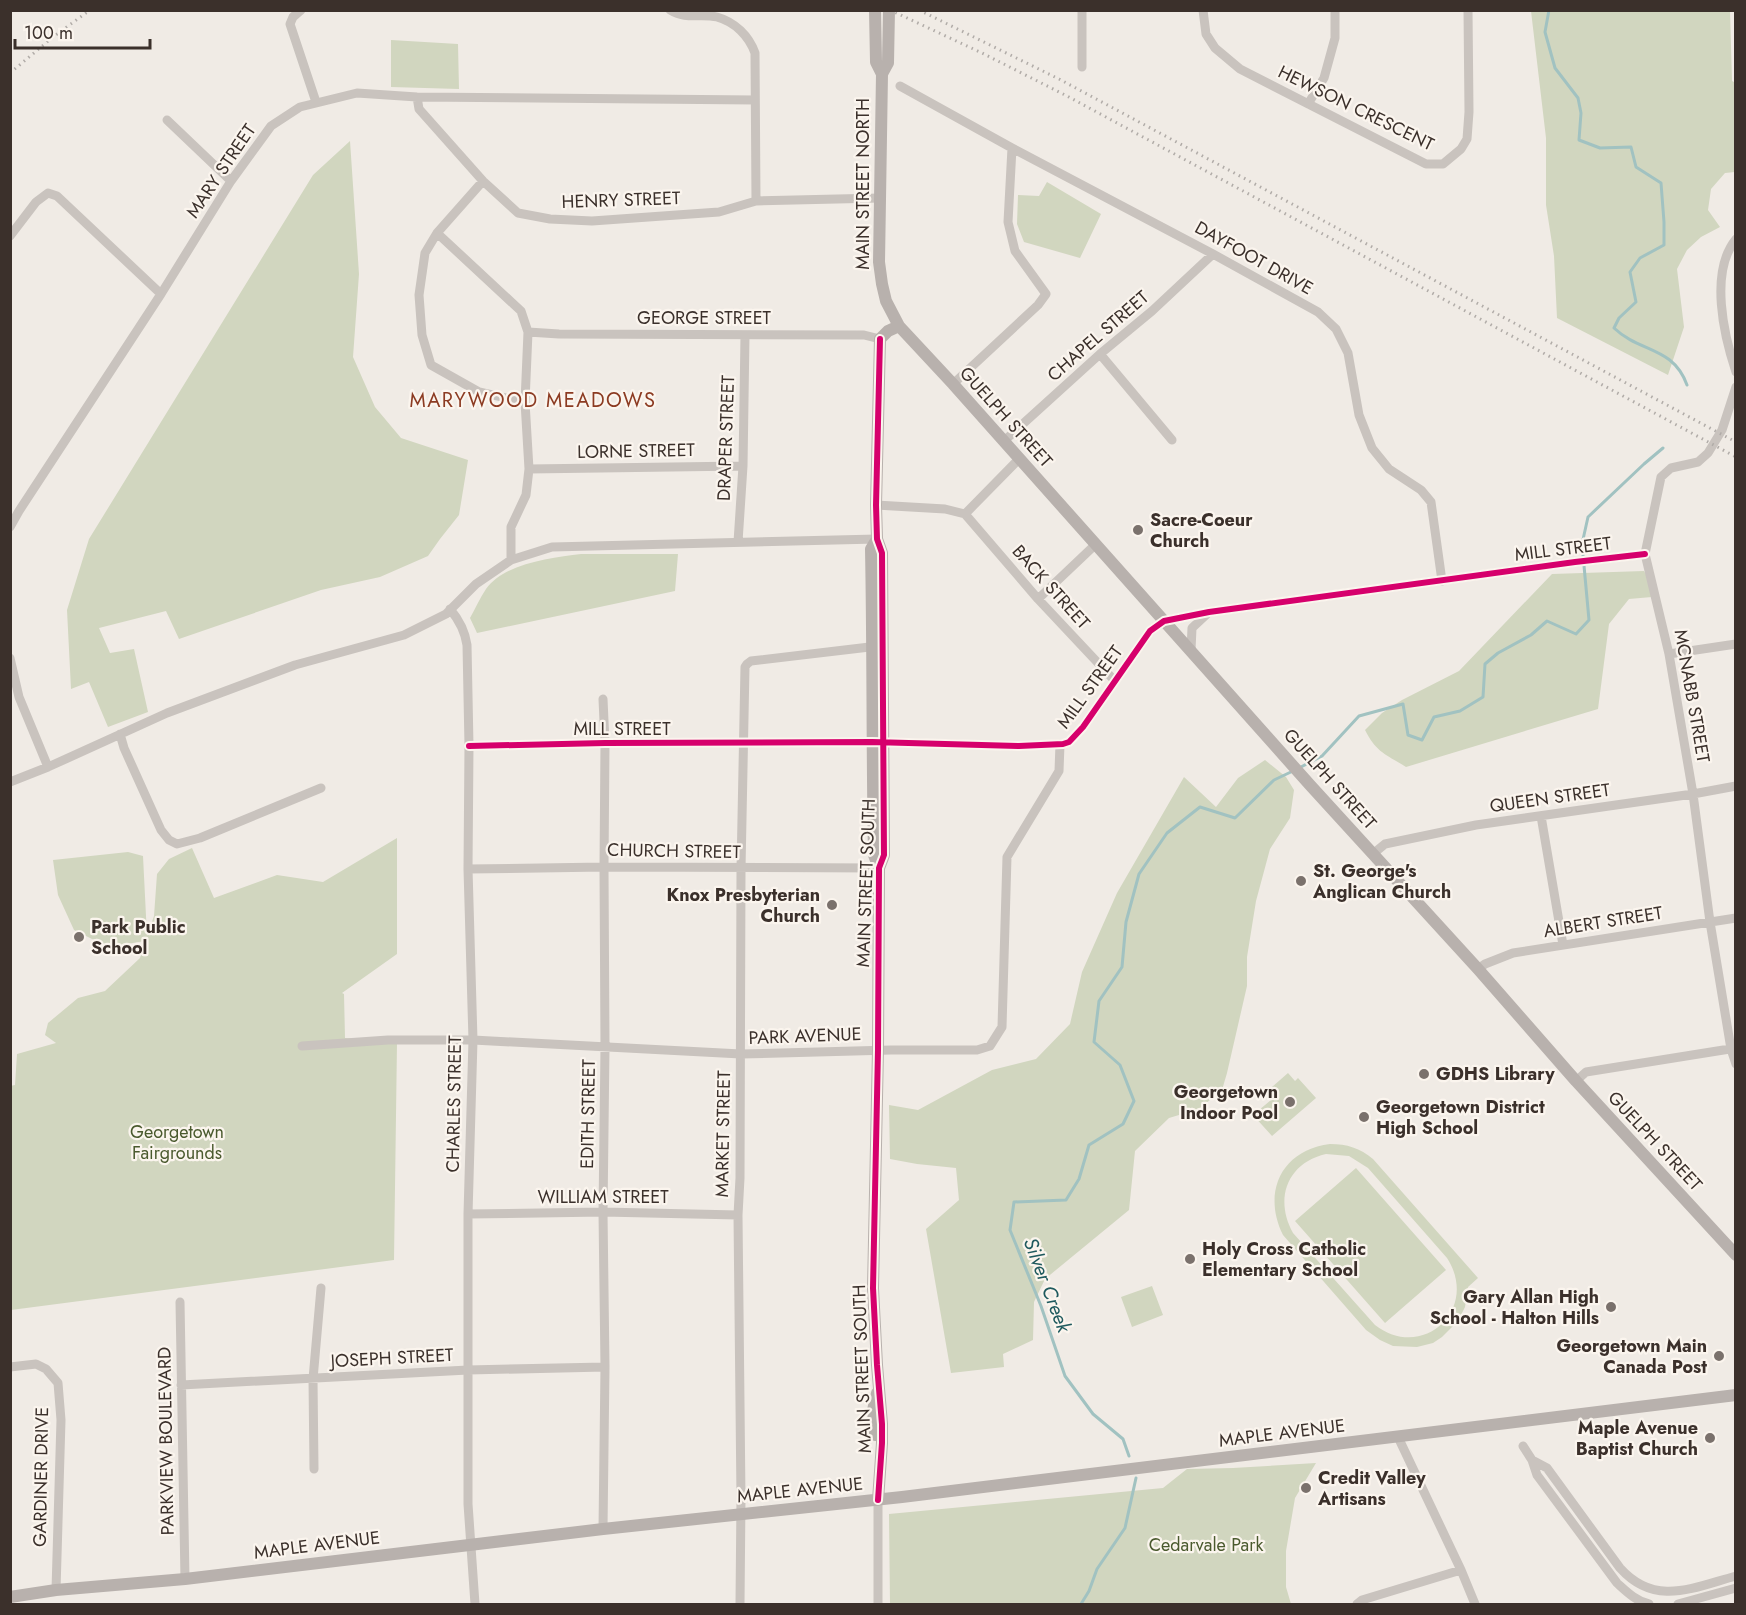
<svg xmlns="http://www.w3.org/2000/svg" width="1746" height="1615" font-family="Jost,sans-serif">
	<rect width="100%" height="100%" fill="#f0ebe5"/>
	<path fill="#d1d6bf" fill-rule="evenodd" d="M1531 11H1730L1732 81 1736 83 1735 172 1725 173 1711 189 1708 210 1720 227 1701 237 1687 250 1677 269 1684 327 1668 375 1557 318 1554 256 1546 205V138Z
		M391 40 458 44 459 89 391 87Z
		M350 141 359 274 353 357 375 407 401 438 468 460 459 515 440 539 428 556 380 577 321 590 179 639 166 611 99 628 110 653 134 649 148 712 108 727 89 682 71 689 67 610 89 539 313 175Z
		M1047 182 1101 214 1080 258 1024 242 1017 224 1018 195 1039 196Z
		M581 554H678L675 591 477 633 470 618C475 609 480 598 486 589 505 563 551 558 581 554Z
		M1644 571 1649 580 1652 597 1629 599 1609 624 1598 709 1406 767C1385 754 1376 752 1365 730L1382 713 1402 700 1459 671 1552 574Z
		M1265 760 1286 777 1294 790 1290 818 1270 849 1256 901 1247 957V986L1227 1073 1222 1090 1199 1109 1169 1118 1135 1151 1129 1210 1045 1279 1034 1302 1033 1340 1003 1354 1004 1367 951 1373 926 1229 959 1200 956 1168 917 1164 890 1159 889 1105 918 1110 992 1070 1036 1059 1070 1024 1082 972 1117 893 1184 777 1216 807 1238 778Z
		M397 838V954L342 993 344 994 345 1038 397 1043 394 1260 11 1310 10 1086 15 1085 17 1054 56 1043 45 1035 48 1023 78 998 105 991 140 958 145 941 108 947 74 930 58 895 53 860 128 852 143 856 147 936 154 916 157 874 169 859 192 848 214 898 277 875 323 882Z
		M1288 1073 1295 1081 1298 1078 1316 1098 1272 1136 1253 1115 1271 1100 1265 1093Z
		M1330 1144C1347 1144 1360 1148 1373 1159L1478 1278 1468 1287 1465 1307 1458 1321 1442 1337 1433 1343 1417 1347 1393 1346 1380 1340 1366 1330 1283 1235C1262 1193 1281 1150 1330 1144ZM1326 1154 1349 1156 1368 1168 1447 1258C1480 1309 1423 1362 1375 1325L1293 1233C1274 1199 1287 1163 1326 1154Z
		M1356 1168 1446 1270 1385 1323 1295 1221Z
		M1152 1286 1163 1315 1132 1327 1121 1297Z
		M1316 1463 1295 1498 1286 1551V1587L1291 1604H890L889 1514 1163 1488 1187 1469 1233 1468Z"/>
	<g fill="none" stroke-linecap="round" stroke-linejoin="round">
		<path stroke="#a1c2c1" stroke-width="3" d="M1549 10 1545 32 1555 68 1578 98 1581 113 1579 140 1600 148 1631 147 1636 167 1661 183 1664 222V245L1640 258 1630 272 1636 302 1619 318 1614 328C1640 353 1673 346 1687 385
			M1299 768 1322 756 1359 716 1403 704 1408 735 1422 740 1434 717 1460 711 1483 697 1485 664 1498 653 1531 635 1547 621 1576 634 1589 620 1582 544 1588 517 1644 464 1663 448
			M1129 1456 1123 1439 1093 1414 1065 1376 1041 1306 1010 1230 1014 1202 1066 1200 1079 1179 1089 1145 1123 1124 1134 1101 1120 1065 1094 1042 1099 1001 1122 967 1126 922 1139 874 1167 833 1200 807 1235 818 1274 780 1293 771
			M1081 1604 1089 1591 1097 1569 1125 1528 1136 1478"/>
		<path stroke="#c9c3be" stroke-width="9" d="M301 10 293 17 290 24 316 102
			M670 10C686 20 701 13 717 17 735 22 749 36 755 53L756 201
			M1203 10 1206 34 1215 48 1240 69 1426 164H1443L1461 149 1467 139 1469 112 1468 10
			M1082 67V10
			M900 86 1012 148 1213 254 1318 312 1336 329 1348 353 1359 415 1372 448 1389 469 1421 490 1431 502 1442 581
			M417 97 419 109 483 181 518 213 550 219 592 221 719 212 756 201 880 198
			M1308 104 1324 78 1335 38V10
			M167 120 231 181
			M483 181 437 233 425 253 419 295 422 335 431 365 479 392 525 402
			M437 233 521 311 528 332 525 402 529 469 526 495 511 527V560
			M10 236 36 202 48 193 57 196 161 294
			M1736 239C1709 272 1724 336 1736 372
			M528 332 559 334 864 335 880 339
			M1100 354 1172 440
			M953 384 1038 305 1046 294 1015 251 1008 222 1012 148
			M1736 387 1722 430 1708 453 1698 462 1671 468 1661 477 1645 554 1669 654 1693 794 1710 922 1731 1049 1736 1064
			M1004 441 1100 354 1152 311 1213 254
			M529 469 743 466
			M876 505 945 509 965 514
			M965 514 1038 599 1114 680
			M965 514 1019 459
			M10 527 19 511 161 294 231 181 271 126 300 107 357 93 417 97 755 100
			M738 542 743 466 745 335
			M1038 599 1096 544
			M450 609C460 621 465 631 467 645L469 746 468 869 473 1040 468 1214V1504L475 1604
			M1191 650 1192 628 1207 614
			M1669 654 1736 644
			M10 658 19 697 48 767
			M120 734 124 748 161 830 169 840 177 844 200 838 321 788
			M469 746 605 743 872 742 1019 746 1063 744 1069 742 1083 727 1150 631 1164 621 1209 612 1575 562 1645 554
			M10 782 48 767 167 713 295 665 404 635 446 614 476 584 511 560 552 547 877 539
			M1541 816 1563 945
			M1374 853 1385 844 1476 825 1693 794 1736 786
			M468 869 604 867 879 868
			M1478 969 1485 964 1513 953 1736 918
			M302 1046 388 1040H473L741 1054 891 1050H977L990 1046 1002 1027 1007 857 1059 771 1060 744
			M1576 1081 1586 1072 1736 1048
			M468 1214 603 1212 738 1215
			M180 1302 185 1579
			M10 1367 36 1364 46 1369 58 1383 61 1420 56 1590
			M181 1385 468 1370 605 1367
			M1398 1437 1461 1570 1475 1604
			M1523 1446 1532 1460 1537 1475 1617 1583C1627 1592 1636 1601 1649 1604
			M1532 1460 1547 1468 1620 1568C1655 1607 1692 1588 1736 1576
			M314 1469 313 1379 321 1288
			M603 1529 605 1367 603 1212 605 1047 604 867 605 743 603 699
			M740 1604 741 1498 738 1215 740 1178 741 869 745 667 747 664 751 661 878 646
			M878 1604V1500
			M1357 1604 1362 1600 1461 1570
			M1678 1604 1736 1588"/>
		<path stroke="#b8b1ad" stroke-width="12" d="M875 10 876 62 882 74 879 262 882 284 886 301 899 326 953 384 1310 785 1478 969 1576 1081 1736 1255
			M882 74 888 63 889 10
			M877 539 871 549C873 651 872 753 874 855L879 868
			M875 1435 873 1410 877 1393
			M878 1500 882 1443V1424L877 1365 873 1288 878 1050 879 868 884 855 882 553 877 539 876 505 880 339 888 331 899 326
			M10 1597 56 1590 185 1579 603 1529 902 1497 1736 1395"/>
		<path stroke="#b1aca8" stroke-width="3" stroke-dasharray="1.5 4.5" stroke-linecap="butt" d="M890 10 982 53 1067 96 1736 457
			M919 10 1059 79 1736 442
			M10 73 53 37 90 10"/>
		<g stroke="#fbf5ee" stroke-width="10">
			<path id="cycleway" d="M469 746 605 743 872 742 1019 746 1063 744 1069 742 1083 727 1150 631 1164 621 1209 612 1575 562 1645 554
				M878 1500 882 1443V1424L877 1365 873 1288 878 1050 879 868 884 855 882 553 877 539 876 505 880 339"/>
		</g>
		<use href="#cycleway" stroke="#d6006c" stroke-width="6"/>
	</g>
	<g fill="#7a716c" stroke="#fbf5ee" stroke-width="2">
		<circle cx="1138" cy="530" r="6"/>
		<circle cx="1301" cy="881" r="6"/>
		<circle cx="832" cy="905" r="6"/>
		<circle cx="79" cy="937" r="6"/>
		<circle cx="1424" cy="1074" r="6"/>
		<circle cx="1290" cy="1102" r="6"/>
		<circle cx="1364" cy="1117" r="6"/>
		<circle cx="1190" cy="1259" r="6"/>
		<circle cx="1611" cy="1307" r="6"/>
		<circle cx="1719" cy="1356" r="6"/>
		<circle cx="1710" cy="1438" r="6"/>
		<circle cx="1306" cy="1488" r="6"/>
	</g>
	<g text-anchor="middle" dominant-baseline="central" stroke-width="4.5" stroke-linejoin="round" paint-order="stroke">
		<g font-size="18" fill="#3b302b" stroke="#fbf5ee">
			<text transform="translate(1356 108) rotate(26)">HEWSON CRESCENT</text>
			<text transform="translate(221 171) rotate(-56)">MARY STREET</text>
			<text transform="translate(863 184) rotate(-90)">MAIN STREET NORTH</text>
			<text transform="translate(621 200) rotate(-2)">HENRY STREET</text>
			<text transform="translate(1254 258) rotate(29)">DAYFOOT DRIVE</text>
			<text x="704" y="318">GEORGE STREET</text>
			<text transform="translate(1098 336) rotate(-41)">CHAPEL STREET</text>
			<text transform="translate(1006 417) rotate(48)">GUELPH STREET</text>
			<text transform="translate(726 438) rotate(-88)">DRAPER STREET</text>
			<text transform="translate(636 451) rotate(-1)">LORNE STREET</text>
			<text transform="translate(1563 549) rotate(-7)">MILL STREET</text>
			<text transform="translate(1051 587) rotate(48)">BACK STREET</text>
			<text transform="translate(1090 687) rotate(-54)">MILL STREET</text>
			<text transform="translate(1692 696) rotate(80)">MCNABB STREET</text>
			<text x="622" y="729">MILL STREET</text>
			<text transform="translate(1330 779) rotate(48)">GUELPH STREET</text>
			<text transform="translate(1550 798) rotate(-8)">QUEEN STREET</text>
			<text transform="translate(674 851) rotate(1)">CHURCH STREET</text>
			<text transform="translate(866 883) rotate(-88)">MAIN STREET SOUTH</text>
			<text transform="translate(1603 922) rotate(-9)">ALBERT STREET</text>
			<text transform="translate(805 1036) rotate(-2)">PARK AVENUE</text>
			<text transform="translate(454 1104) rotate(-89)">CHARLES STREET</text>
			<text transform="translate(588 1114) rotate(-89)">EDITH STREET</text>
			<text transform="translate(723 1134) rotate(-89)">MARKET STREET</text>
			<text transform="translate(1655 1141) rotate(47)">GUELPH STREET</text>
			<text x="603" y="1197">WILLIAM STREET</text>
			<text transform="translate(392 1358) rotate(-3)">JOSEPH STREET</text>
			<text transform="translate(862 1369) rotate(-92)">MAIN STREET SOUTH</text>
			<text transform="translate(1282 1433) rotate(-7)">MAPLE AVENUE</text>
			<text transform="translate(166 1441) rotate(-91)">PARKVIEW BOULEVARD</text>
			<text transform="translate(41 1477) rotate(-89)">GARDINER DRIVE</text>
			<text transform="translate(800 1490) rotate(-6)">MAPLE AVENUE</text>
			<text transform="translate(317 1545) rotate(-7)">MAPLE AVENUE</text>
		</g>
		<g font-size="18" font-weight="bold" fill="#3b302b" stroke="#fbf5ee" text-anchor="start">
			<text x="1150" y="520">Sacre-Coeur<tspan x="1150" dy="21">Church</tspan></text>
			<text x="1313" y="871">St. George's<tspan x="1313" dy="21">Anglican Church</tspan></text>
			<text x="820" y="895" text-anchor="end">Knox Presbyterian<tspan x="820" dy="21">Church</tspan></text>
			<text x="91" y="927">Park Public<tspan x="91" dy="21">School</tspan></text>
			<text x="1436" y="1074">GDHS Library</text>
			<text x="1278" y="1092" text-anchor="end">Georgetown<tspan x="1278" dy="21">Indoor Pool</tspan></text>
			<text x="1376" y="1107">Georgetown District<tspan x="1376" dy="21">High School</tspan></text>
			<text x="1202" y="1249">Holy Cross Catholic<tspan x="1202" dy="21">Elementary School</tspan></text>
			<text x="1599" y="1297" text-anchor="end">Gary Allan High<tspan x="1599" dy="21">School - Halton Hills</tspan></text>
			<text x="1707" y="1346" text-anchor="end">Georgetown Main<tspan x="1707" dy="21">Canada Post</tspan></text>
			<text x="1698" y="1428" text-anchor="end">Maple Avenue<tspan x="1698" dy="21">Baptist Church</tspan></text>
			<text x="1318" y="1478">Credit Valley<tspan x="1318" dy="21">Artisans</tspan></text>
		</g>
		<g font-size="18" fill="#4a5a2e" stroke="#fbf5ee">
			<text x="177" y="1132">Georgetown<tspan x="177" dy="21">Fairgrounds</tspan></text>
			<text x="1206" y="1545">Cedarvale Park</text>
		</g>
		<g font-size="20" letter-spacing="1.5" fill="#8c3b22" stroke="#fbf5ee">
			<text x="533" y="400">MARYWOOD MEADOWS</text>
		</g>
		<g font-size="20" font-style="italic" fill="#1f5a5e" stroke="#fbf5ee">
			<text transform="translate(1047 1285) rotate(69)">Silver Creek</text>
		</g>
	</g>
	<rect width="1746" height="1615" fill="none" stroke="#3b302b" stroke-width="24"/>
	<path d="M15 39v9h135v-9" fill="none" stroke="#3b302b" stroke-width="3"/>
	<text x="24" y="39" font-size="18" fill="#3b302b" stroke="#fbf5ee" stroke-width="4.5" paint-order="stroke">100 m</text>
</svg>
